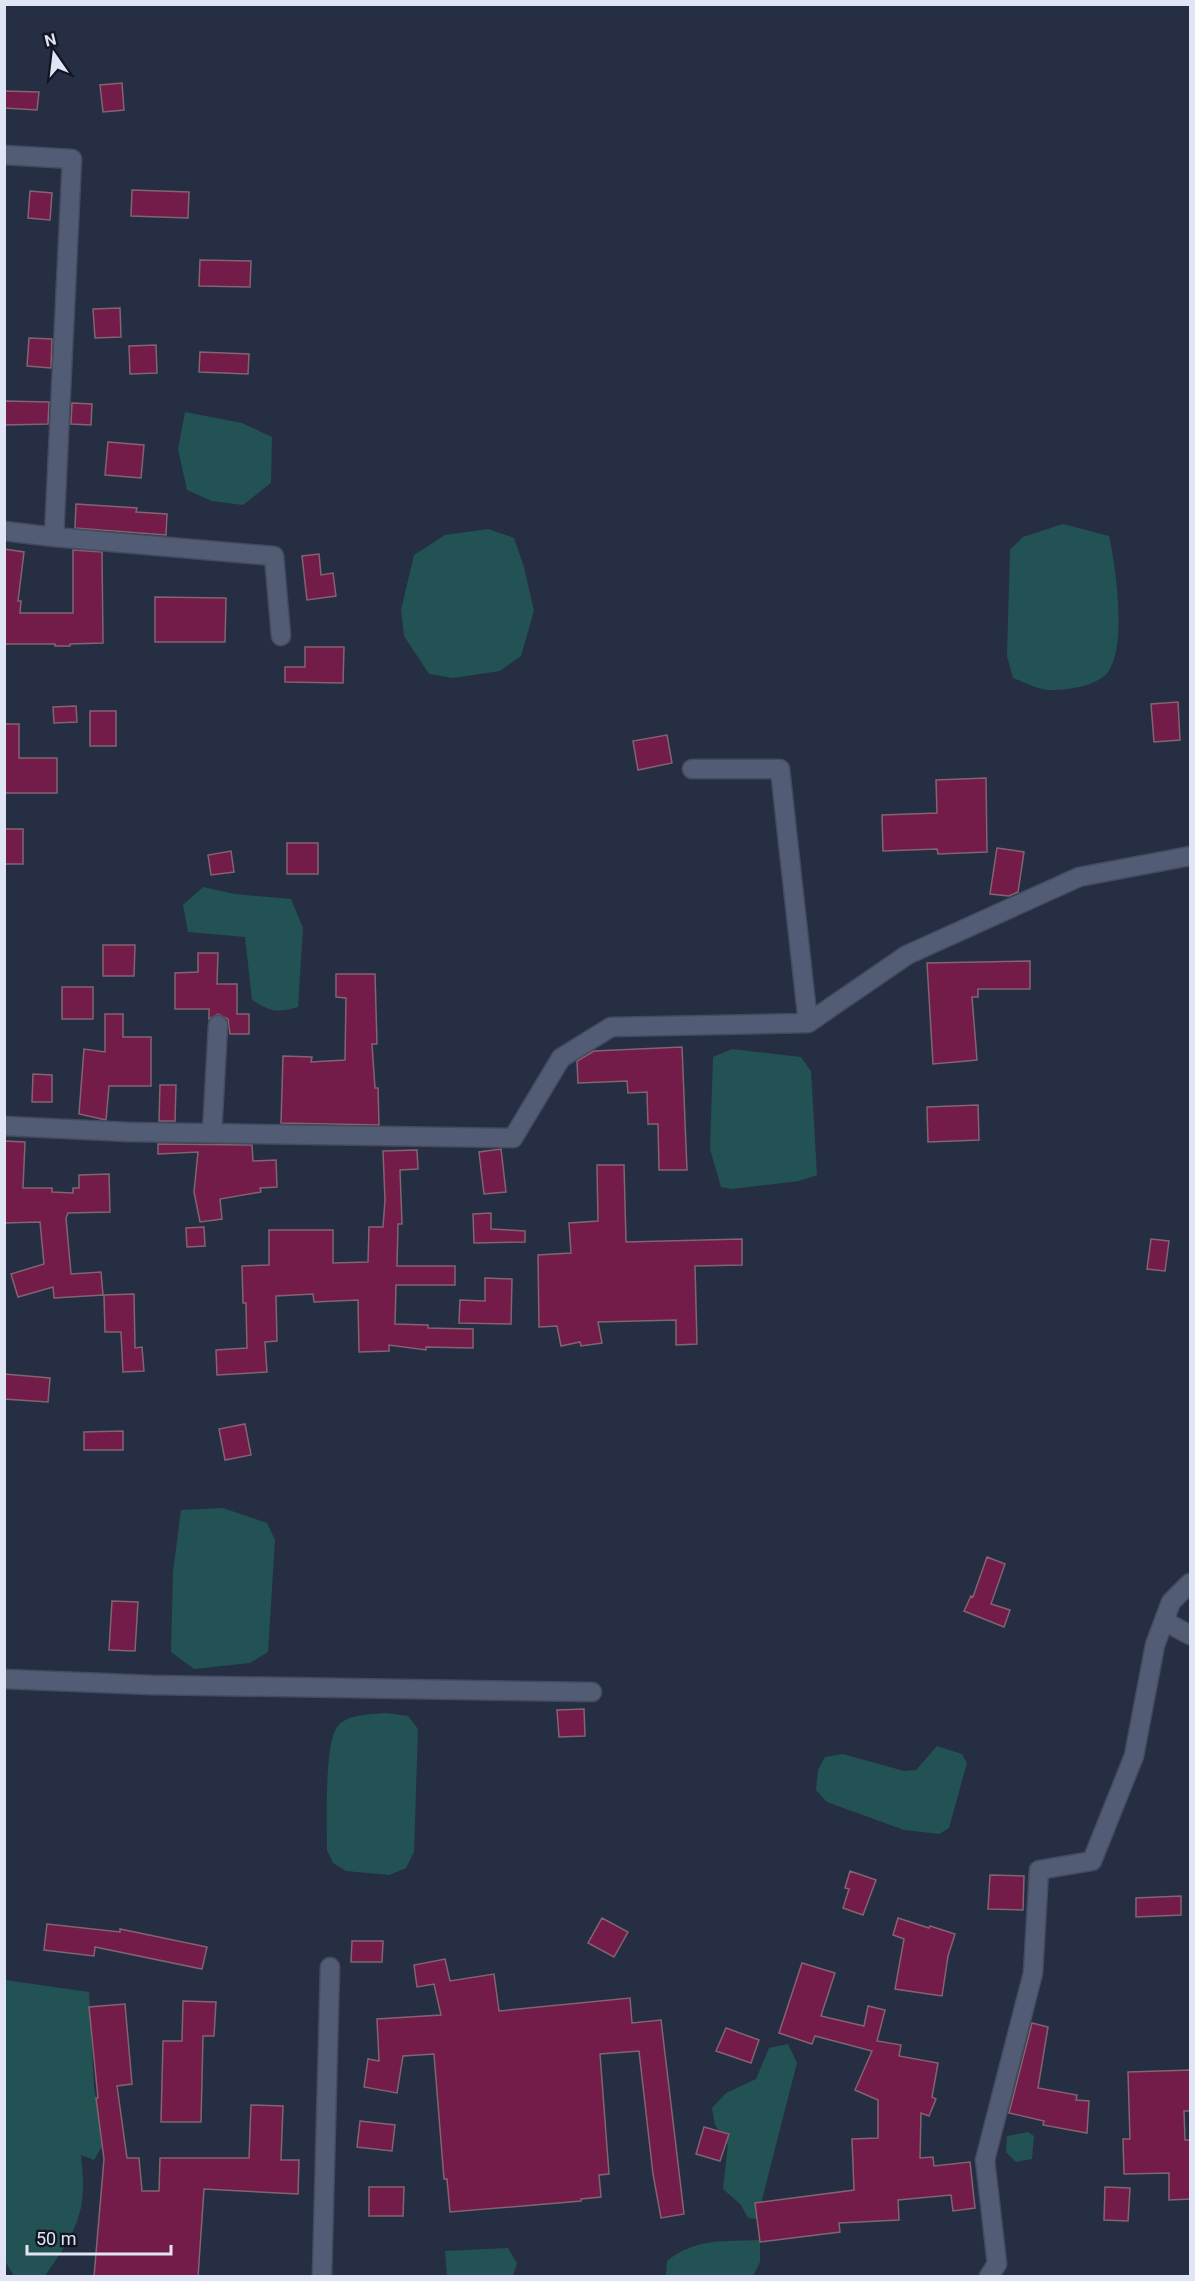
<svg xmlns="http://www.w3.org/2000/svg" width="1195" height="2281" font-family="Roboto,sans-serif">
	<rect width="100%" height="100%" fill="#262e44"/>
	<path fill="#225253" d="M185 412 242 423 272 437 271 483 243 505 212 501 187 490 178 449Z
		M1063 524 1109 536C1116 567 1127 646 1108 672 1098 686 1064 691 1048 690 1037 689 1024 682 1013 678L1007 656 1010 550 1023 537Z
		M488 529 514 538 524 567 534 611 521 656 500 671 453 678 429 674 404 636 401 610 414 555 445 535Z
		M203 887 235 894 291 899 303 928 298 1007C276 1013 271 1012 252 1000L245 937 188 932 183 905Z
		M732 1049 801 1057 811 1071 817 1175 799 1181 732 1189 721 1187 710 1149 713 1057Z
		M223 1508 267 1523 275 1540 268 1652 250 1663 194 1669 171 1652 173 1572 181 1510Z
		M386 1713 408 1716 418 1729 414 1852 406 1868 389 1875 346 1871 333 1863 327 1850C327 1826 324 1741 338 1726 349 1713 371 1715 386 1713Z
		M937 1746 962 1754 967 1763 949 1828 939 1834 904 1830 827 1802 816 1790 818 1770 825 1757 843 1754 904 1771 916 1770Z
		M5 1980 89 1992 94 2087 104 2143 94 2160 81 2155C83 2175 85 2196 79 2215 73 2237 57 2258 45 2276H14L5 2261Z
		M788 2044 797 2063 757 2219 748 2218 741 2205 723 2189 728 2144 715 2125 712 2108 726 2093 756 2079 769 2048Z
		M1028 2132 1034 2136 1032 2159 1016 2162 1006 2152 1007 2136Z
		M760 2240V2262L753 2276 666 2275 667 2261C697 2237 724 2242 760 2240Z
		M508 2248 517 2263 513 2276H447L445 2251Z"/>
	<path fill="#731b49" stroke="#826470" stroke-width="1.5" d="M122 83 124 110 103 112 100 85Z
		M4 91 39 92 37 110 4 108Z
		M132 190 189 192 188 218 131 216Z
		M30 191 52 193 50 220 28 218Z
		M200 260 251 261 250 287 199 286Z
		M120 308 121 337 95 338 93 309Z
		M29 338 52 339 51 368 27 366Z
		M156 345 157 373 130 374 129 346Z
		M200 352 249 354 248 374 199 372Z
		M4 401 49 402 48 424 4 425Z
		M72 403 92 404 91 425 71 424Z
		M108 442 144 445 141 478 105 475Z
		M76 504 137 508 136 512 167 514 166 535 75 528Z
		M4 549 24 552 18 601H21L20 613H73V550L102 552 103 643 70 644V646H55V644H4Z
		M319 554 321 575 333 573 336 596 307 600 302 556Z
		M155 597 226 598 225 642H155Z
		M305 647H344L343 683 285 682V667H305Z
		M1178 702 1180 740 1154 742 1151 704Z
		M76 706 77 722 54 723 53 707Z
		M90 711H116V746H90Z
		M4 724H19V758H57V793H4Z
		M667 735 672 763 638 770 633 741Z
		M986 778 987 852 938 854 937 849 883 851 882 815 937 813 936 780Z
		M4 829H23V864H4Z
		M287 843H318V874H287Z
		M997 848 1024 852 1018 892 1009 896 990 894Z
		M231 851 234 872 211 875 208 855Z
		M103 945H135L134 976H103Z
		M198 953H218L217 984H237V1014H249V1034H230L228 1019 218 1014 209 1019V1009H175V973L198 972Z
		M1030 961V989H978V997H972L977 1060 933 1064 927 963Z
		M336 974H375L377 1044H372L375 1088H378L379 1125 281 1123 283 1056 312 1057 311 1062 345 1060 346 998 336 997Z
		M62 987H93V1019H62Z
		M105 1014H123V1037H151V1086H109L106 1120 79 1114 84 1049 105 1052Z
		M682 1047 687 1170H659L658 1124H648L647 1092 628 1093 627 1081 578 1083 577 1061 594 1051Z
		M33 1074 52 1075V1102H32Z
		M160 1085H176L175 1121H159Z
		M978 1105 979 1140 928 1142 927 1107Z
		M4 1141 25 1142 23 1188H52V1192L73 1193V1188H79V1175L109 1174 110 1212 68 1213 66 1218 71 1274 101 1272 103 1295 54 1298 53 1287 18 1297 11 1274 44 1264 40 1222 4 1223Z
		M158 1144 252 1145 253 1161 276 1160 277 1187 260 1188 261 1192 220 1199 222 1219 200 1222 194 1192 198 1152 158 1154Z
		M501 1149 506 1192 484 1194 479 1152Z
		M417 1150 418 1169 400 1170 402 1224H398L397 1266H455V1285H396L395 1324 428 1325V1328L473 1329V1348L426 1347V1350L389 1345V1351L359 1352 358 1300 314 1302 313 1294 276 1296 277 1341 265 1342 267 1372 217 1375 216 1350 247 1348 246 1303H243L242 1266 269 1265V1230H333V1263L368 1262 369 1227H383L385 1200 383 1151Z
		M597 1165H624L626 1242 742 1239V1265L695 1266 697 1344 676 1345V1320L598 1322 602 1343 581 1346 580 1342 561 1346 557 1326 539 1327 538 1255 571 1253 569 1223 598 1221Z
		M491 1213V1229L525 1231V1242L474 1243 473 1214Z
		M204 1227 205 1246 187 1247 186 1228Z
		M1151 1239 1169 1241 1165 1271 1147 1269Z
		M485 1278 512 1279 511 1324 459 1323 460 1300 485 1301Z
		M134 1294 135 1348 142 1347 144 1371 123 1372 121 1332H105L104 1295Z
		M4 1374 50 1378 48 1402 4 1399Z
		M245 1424 251 1455 225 1460 219 1429Z
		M123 1431V1450H84V1432Z
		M987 1557 1005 1564 991 1604 1010 1610 1004 1627 964 1611 971 1596 973 1597Z
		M112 1601 138 1602 135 1651 109 1650Z
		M584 1709 585 1736 559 1737 557 1710Z
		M850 1871 876 1880 863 1915 843 1908 849 1889 845 1888Z
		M990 1875 1024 1876 1023 1910 988 1909Z
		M1181 1896V1915L1136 1917V1898Z
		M602 1918 628 1932 614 1957 588 1943Z
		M898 1918 929 1928 930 1926 955 1934 948 1956 942 1996 895 1989 904 1939 893 1935Z
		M47 1924 120 1932V1929L207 1947 202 1969 95 1947 94 1956 44 1950Z
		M352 1941H383L382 1962H351Z
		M445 1959 450 1981 494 1974 499 2011 630 1998 632 2023 661 2020 684 2214 661 2218 653 2174 639 2051 600 2054 609 2174 599 2175 601 2197 581 2199V2201L450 2212 447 2179H444L434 2054 403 2056 397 2093 364 2087 368 2059 379 2061 377 2019 441 2015 434 1984 417 1987 414 1965Z
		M802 1963 835 1973 821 2016 864 2026 868 2006 885 2010 877 2041 901 2045 899 2056 938 2063 932 2097 936 2099 929 2116 921 2113 920 2158 933 2157 934 2166 970 2162 975 2208 953 2211 951 2195 898 2200 899 2220 839 2223 840 2232 760 2242 755 2203 854 2190 852 2139 878 2138V2100L855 2090 872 2051 815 2036 812 2044 779 2033Z
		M183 2001 216 2002 214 2036H203L201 2122H161L163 2041H182Z
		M125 2004 132 2084 117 2086 127 2158H139L142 2191H159L160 2158H249L251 2105 283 2106 281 2160H299L298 2194 204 2189 198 2277H94L104 2159 96 2098H98L89 2007Z
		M1032 2023 1048 2027 1038 2088 1077 2095 1076 2100 1089 2101 1087 2133 1043 2125 1044 2121 1009 2113Z
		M726 2028 759 2040 751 2063 716 2051Z
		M1191 2070V2111H1184L1185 2140H1191V2199L1169 2200V2173L1124 2174 1123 2139H1130L1128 2072Z
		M360 2121 395 2125 392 2151 357 2147Z
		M704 2127 729 2134 720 2161 696 2154Z
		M369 2187H404L403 2216H369Z
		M1105 2187 1130 2188 1128 2221 1104 2220Z"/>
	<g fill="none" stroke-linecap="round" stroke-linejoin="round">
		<g stroke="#454b5f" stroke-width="21">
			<path id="minor" d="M4 155 72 159 54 537
				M4 531 54 537 274 556 281 636
				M692 769H780L808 1023
				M4 1126 129 1132 513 1138 561 1058 611 1027 808 1023 907 955 1079 877 1190 856
				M212 1133 218 1025
				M1164 1621 1190 1635
				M4 1679 152 1685 592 1692
				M322 2276 330 1967
				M989 2276 997 2264 985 2160 1033 1973 1039 1870 1092 1861 1134 1756 1155 1645 1171 1602 1190 1583"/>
		</g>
		<use href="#minor" stroke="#535c75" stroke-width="18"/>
	</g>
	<rect width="1195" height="2281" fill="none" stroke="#dfe5f4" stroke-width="12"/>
	<g transform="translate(54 54) rotate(346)" stroke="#131621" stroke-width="4.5" paint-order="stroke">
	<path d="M0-4.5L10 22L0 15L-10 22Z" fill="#dfe5f4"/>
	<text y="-9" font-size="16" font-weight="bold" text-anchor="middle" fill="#dfe5f4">N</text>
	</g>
	<path d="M27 2245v9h144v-9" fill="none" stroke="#dfe5f4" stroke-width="3"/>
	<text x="36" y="2245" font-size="18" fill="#dfe5f4" stroke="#131621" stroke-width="4.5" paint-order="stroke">50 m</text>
</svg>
